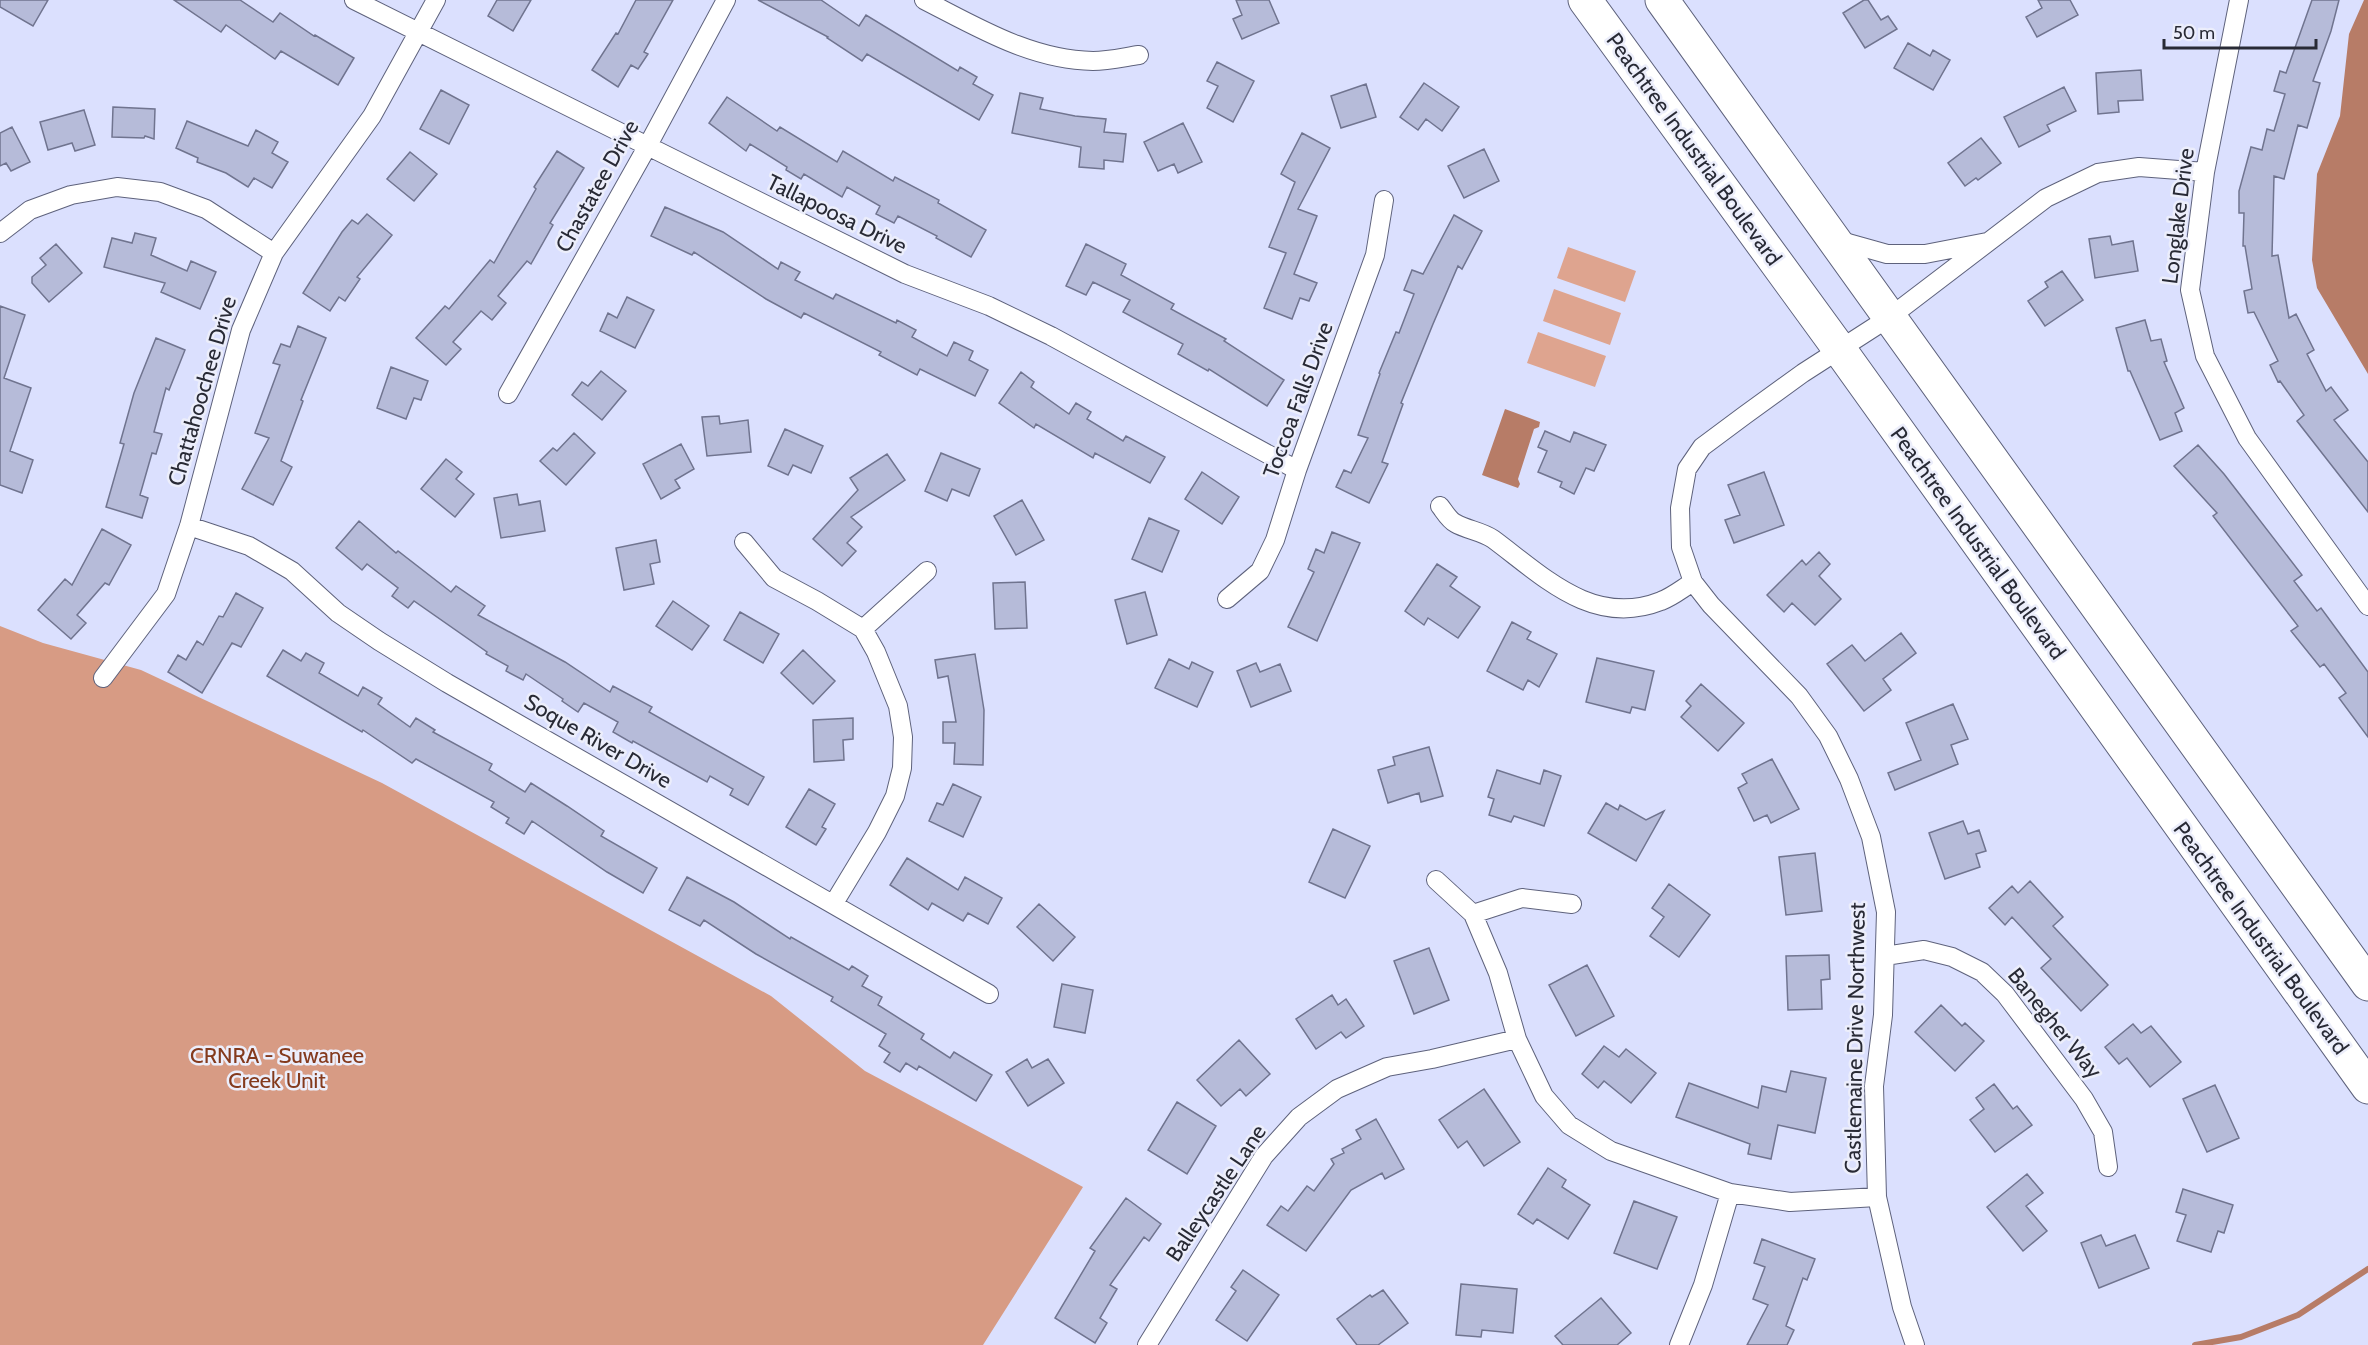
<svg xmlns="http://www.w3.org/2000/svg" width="2368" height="1345" font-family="Cabin,sans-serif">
	<rect width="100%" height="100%" fill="#dbe0fe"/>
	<path fill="#dea48f" d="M1568 247 1636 271 1625 302 1557 278Z
		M1554 289 1621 313 1610 345 1543 321Z
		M1538 332 1606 356 1595 387 1527 363Z"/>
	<path fill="#d79b84" d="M0 626 43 643 141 670 382 783 771 996 865 1071 1083 1187 983 1345H0Z"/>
	<path fill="#b77c67" d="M2364 0H2368V374L2317 288 2312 260 2317 174 2340 116 2349 34Z
		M1505 409 1540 422 1539 427 1534 429 1518 479 1520 484 1518 488 1482 475Z"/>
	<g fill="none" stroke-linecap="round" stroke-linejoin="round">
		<path stroke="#b77c67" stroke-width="6" d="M2195 1345 2241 1337 2298 1315 2368 1269"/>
	</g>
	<path fill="#b6bbd9" stroke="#70748f" stroke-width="1.5" d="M0 0H48L33 26 0 7Z
		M174 0H240L273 22 280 13 314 36 315 35 354 58 338 85 281 51 275 59 226 25 221 32Z
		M497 0H531L513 31 488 16Z
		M636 0H673L644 52 648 54 638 69 631 65 618 87 592 70 616 33 618 34Z
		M758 0H821L859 26 866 15 958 71 960 67 977 77 973 84 993 95 979 120 867 54 862 61 827 38 828 37Z
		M1236 0H1269L1279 23 1242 39 1233 19 1242 15Z
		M1864 0H1868L1881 20 1888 16 1897 29 1865 48 1843 13Z
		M2038 0H2070L2078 15 2037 37 2026 17 2042 8Z
		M2312 0H2339L2331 31 2313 81 2320 83 2307 128 2298 125 2284 179 2274 176 2272 256 2278 255 2289 318 2296 314 2314 350 2307 354 2326 391 2331 387 2348 410 2334 420 2368 462V512L2297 421 2304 415 2280 381 2278 382 2270 365 2278 361 2254 312 2248 313 2244 291 2252 289 2245 246H2243L2244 213H2239V191L2251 147 2262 150 2267 129 2274 131 2285 94 2274 91 2280 71 2286 73Z
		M1908 43 1930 56 1933 50 1950 60 1933 90 1894 68Z
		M1217 62 1254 81 1233 122 1207 108 1218 86 1207 81Z
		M2141 70 2143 100 2118 101 2119 112 2098 114 2096 73Z
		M1424 83 1459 107 1442 131 1426 119 1418 130 1400 117Z
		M1366 84 1376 117 1341 128 1331 96Z
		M2064 87 2076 111 2047 125 2050 131 2019 147 2004 117Z
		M441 90 469 105 449 144 420 129Z
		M1020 93 1043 98 1040 109 1075 116 1106 119 1104 132 1126 134 1123 162 1104 160V169L1079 167 1081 147 1012 133Z
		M727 97 777 131 780 127 837 162 843 151 893 181 895 177 939 200 938 203 986 230 971 257 936 238 937 236 898 216 894 223 876 214 880 206 847 187 842 197 804 174 801 179 786 170 787 167 750 144 746 151 709 123Z
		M113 107 155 109 154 139 145 136 144 138 112 137Z
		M84 110 95 145 75 151 72 143 48 150 40 122Z
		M187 121 248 146 256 130 278 142 272 153 288 162 272 188 254 178 248 187 226 173 197 162 198 158 176 148Z
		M1183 123 1202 162 1178 173 1174 164 1158 171 1144 142Z
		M12 127 30 162 11 171 6 163 0 166V133Z
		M1302 133 1330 148 1298 209 1317 216 1294 274 1317 283 1309 301 1300 298 1292 319 1264 308 1286 253 1269 247 1295 182 1281 174Z
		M1981 138 2001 163 1978 180 1976 178 1965 186 1948 163Z
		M1484 149 1499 181 1464 198 1448 166Z
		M557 151 584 168 550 223 553 225 531 264 527 261 498 296 506 303 492 320 481 311 453 342 461 349 446 365 416 338 445 306 449 309 490 260 494 263 536 189 534 187Z
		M410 152 437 174 414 201 387 179Z
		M665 207 723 232 778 269 781 262 800 272 795 280 833 299 836 294 896 323 897 320 916 330 912 337 947 356 954 342 973 351 969 360 988 370 975 396 920 369 917 375 879 355 881 352 804 313 801 318 766 299 694 252 692 255 651 236Z
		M367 214 392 235 357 277 360 279 345 301 339 297 330 311 303 293 342 232 352 220 358 224Z
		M1454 215 1482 231 1462 269 1458 266 1433 324 1401 403 1403 404 1382 462 1388 464 1369 503 1336 487 1344 470 1351 473 1368 438 1358 435 1380 374 1379 373 1396 332 1399 333 1414 294 1404 290 1412 270 1423 274Z
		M135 233 156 238 151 255 187 271 191 261 216 272 200 309 161 292 165 283 104 267 112 238 132 243Z
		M2110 236 2112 245 2133 241 2138 271 2095 278 2089 239Z
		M56 244 82 273 49 302 32 283V277L46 265 40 258Z
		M1086 244 1126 264 1121 275 1174 304 1171 309 1226 339 1224 341 1284 380 1267 406 1209 369 1208 371 1178 354 1183 344 1123 312 1130 300 1093 282 1086 295 1066 286Z
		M2062 271 2083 300 2045 326 2028 301 2048 287 2045 282Z
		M627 297 654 310 635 348 600 331 608 313 617 318Z
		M0 306 25 315 4 378 31 388 10 451 33 460 22 493 0 485Z
		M2145 320 2151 341 2161 339 2167 361 2164 362 2184 408 2175 413 2182 431 2160 440 2130 371H2128L2116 328Z
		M298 326 326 338 301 400 303 401 281 461 292 467 273 505 242 489 269 438 255 433 280 365 273 363 281 344 290 347Z
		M156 338 185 350 169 390 166 388 154 432 162 434 156 454 152 453 140 495 148 498 142 518 106 507 124 444 120 443 134 393Z
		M391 367 428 381 421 400 414 398 406 419 377 408Z
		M601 371 626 391 602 420 572 395 582 382 588 386Z
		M1021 372 1034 382 1031 387 1069 414 1076 403 1091 412 1087 419 1123 441 1126 436 1165 457 1150 483 1095 453 1093 458 1036 424 1034 428 999 403Z
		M719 416 720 424 748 420 751 452 707 456 702 417Z
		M785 429 823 446 811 473 793 465 788 475 768 466Z
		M1545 431 1570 442 1574 432 1606 445 1594 471 1586 468 1574 494 1560 487 1562 482 1538 472 1547 451 1538 447Z
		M574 433 595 453 566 485 540 461 553 448 557 451Z
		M681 444 694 469 675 480 680 488 661 499 643 464Z
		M2198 445 2224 474 2302 575 2294 581 2317 611 2321 608 2368 672V737L2339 698 2346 693 2324 664 2320 667 2291 631 2298 626 2213 516 2217 513 2174 466Z
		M941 453 980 469 969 496 952 489 947 501 925 491Z
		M887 454 905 480 851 517 862 527 847 543 856 551 842 566 813 539 858 490 850 478Z
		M446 459 462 472 456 479 474 494 455 517 421 489Z
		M1202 472 1239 497 1222 524 1185 499Z
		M1764 472 1784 525 1734 543 1725 520 1740 515 1728 485Z
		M517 494 519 505 540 501 545 531 501 538 494 498Z
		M1022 500 1044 540 1016 555 994 516Z
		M1149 518 1179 531 1162 572 1132 559Z
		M359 521 396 553 398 551 451 592 456 586 485 606 478 615 565 662 610 692 613 686 652 707 649 712 764 777 748 805 730 795 733 789 710 776 707 782 633 741 632 743 613 732 618 722 584 703 578 712 562 701 563 699 526 674 523 680 506 671 508 666 486 654 487 652 414 601 408 608 392 596 398 588 367 564 362 570 336 548Z
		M102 529 131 545 109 585 105 583 77 615 86 623 71 639 38 610 65 579 72 585Z
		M1332 532 1360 543 1317 641 1288 627 1314 572 1308 569 1316 549 1324 553Z
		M656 540 660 562 650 564 654 584 624 590 616 548Z
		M1819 552 1830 564 1819 576 1841 599 1815 625 1792 603 1784 612 1767 595 1802 560 1806 565Z
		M1437 564 1457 577 1450 586 1480 607 1458 638 1428 618 1424 625 1405 611Z
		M1025 582 1027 628 995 629 993 583Z
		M1145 592 1157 635 1127 644 1115 600Z
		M236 593 263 608 241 647 232 643 202 693 168 672 178 655 186 660 197 641 203 645 219 616 223 617Z
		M673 601 709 626 692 650 656 626Z
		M740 612 779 634 763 663 724 640Z
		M1512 622 1531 632 1527 639 1557 654 1539 687 1528 680 1523 690 1487 671Z
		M1901 633 1916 653 1883 679 1891 690 1864 711 1827 664 1852 645 1865 661Z
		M283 650 301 661 306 653 324 663 319 673 358 696 363 687 382 698 378 704 410 727 416 718 435 730 433 732 492 764 489 770 525 792 531 783 567 806 604 831 601 836 657 868 643 893 607 872 532 821 524 834 506 823 509 818 491 807 494 802 416 759 412 763 363 730 362 732 267 676Z
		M803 650 835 681 813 704 781 673Z
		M975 654 984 710 983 765 954 764 955 743H943V722H956L948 676 938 678 935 660Z
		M1597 658 1654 671 1645 710 1632 707 1630 713 1586 702Z
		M1169 659 1189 669 1192 662 1213 672 1197 707 1155 688Z
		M1256 663 1260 672 1280 664 1291 691 1251 707 1237 671Z
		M1701 684 1744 723 1718 751 1681 717 1691 706 1686 701Z
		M1953 704 1968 739 1951 745 1958 764 1895 790 1888 773 1921 760 1906 723Z
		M853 718V739L843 740 844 760 814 762 813 720Z
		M1429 747 1443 796 1421 802 1419 793 1388 803 1378 770 1395 765 1393 757Z
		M1772 759 1799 809 1771 823 1767 815 1754 821 1738 788 1747 783 1742 774Z
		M1497 770 1540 784 1544 770 1561 776 1544 826 1514 816 1511 822 1489 815 1494 799 1488 797Z
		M953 784 981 797 963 837 929 821 937 803 943 805Z
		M809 789 835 804 822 827 826 829 816 845 786 827Z
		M1606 803 1618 810 1620 805 1646 820 1664 811 1636 861 1588 833Z
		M1963 821 1968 834 1979 830 1986 851 1976 854 1980 867 1945 879 1929 833Z
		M1333 829 1370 846 1345 898 1309 882Z
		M1815 853 1822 911 1786 915 1779 857Z
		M907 858 958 890 965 877 1002 898 988 924 968 913 963 921 932 903 928 910 890 885Z
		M687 877 734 902 790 939 791 937 849 970 852 966 868 976 862 986 882 997 878 1005 924 1034 921 1039 950 1058 954 1052 992 1075 976 1101 919 1066 917 1070 906 1063 900 1072 884 1062 890 1053 879 1046 886 1034 831 1001 833 997 756 954 704 920 700 926 669 910Z
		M2030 881 2063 917 2053 926 2108 985 2081 1011 2041 968 2051 959 2012 917 2005 925 1989 908 2012 886 2018 893Z
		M1669 884 1710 915 1679 957 1650 936 1664 917 1652 908Z
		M1039 904 1075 937 1053 961 1017 927Z
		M1429 948 1449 1000 1414 1014 1394 961Z
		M1829 955 1830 979 1821 980 1822 1009 1788 1010 1786 956Z
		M1587 965 1614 1016 1576 1036 1549 985Z
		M1062 984 1093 990 1085 1033 1054 1027Z
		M1332 995 1338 1005 1346 999 1364 1026 1346 1038 1341 1032 1316 1049 1296 1019Z
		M1941 1005 1962 1026 1965 1023 1984 1041 1955 1071 1915 1032Z
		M2133 1024 2141 1033 2151 1026 2181 1062 2150 1087 2127 1058 2119 1064 2105 1047Z
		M1239 1040 1270 1074 1246 1096 1240 1089 1221 1106 1197 1080Z
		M1604 1046 1619 1057 1626 1049 1656 1073 1631 1103 1604 1081 1598 1088 1582 1074Z
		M1027 1059 1032 1068 1048 1059 1064 1083 1028 1106 1006 1072Z
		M1791 1071 1826 1078 1815 1133 1778 1125 1771 1159 1748 1154 1750 1144 1676 1117 1689 1083 1758 1108 1762 1086 1786 1092Z
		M1994 1084 2013 1109 2017 1106 2032 1125 1995 1152 1970 1120 1984 1109 1976 1098Z
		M2215 1085 2239 1138 2207 1152 2183 1099Z
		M1484 1089 1520 1142 1484 1166 1467 1141 1458 1148 1439 1120Z
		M1177 1102 1216 1126 1187 1174 1148 1150Z
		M1376 1119 1404 1169 1385 1179 1382 1173 1351 1190 1306 1251 1267 1225 1281 1206 1288 1211 1307 1186 1314 1191 1334 1164 1331 1159 1344 1153 1342 1149 1361 1139 1356 1130Z
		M1548 1168 1566 1180 1562 1187 1590 1205 1568 1239 1537 1219 1533 1224 1518 1214Z
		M2027 1174 2043 1193 2026 1206 2047 1231 2023 1251 1987 1207Z
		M2183 1189 2233 1205 2224 1233 2218 1231 2211 1252 2177 1241 2186 1215 2176 1212Z
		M1126 1198 1161 1224 1149 1241 1144 1237 1110 1285 1117 1289 1100 1318 1107 1323 1095 1343 1055 1318 1095 1251 1090 1248Z
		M1634 1201 1677 1217 1657 1269 1614 1253Z
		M2101 1235 2106 1246 2135 1235 2149 1268 2099 1288 2081 1243Z
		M1762 1239 1815 1259 1807 1280 1803 1278 1786 1326 1794 1330 1787 1345H1747L1768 1305 1753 1299 1765 1267 1754 1263Z
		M1243 1270 1279 1295 1247 1341 1216 1320 1236 1291 1231 1287Z
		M1461 1284 1517 1289 1513 1333 1482 1330 1481 1337 1456 1335Z
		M1383 1290 1408 1323 1378 1345H1357L1337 1319 1370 1295 1372 1297Z
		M1601 1298 1631 1333 1617 1345H1563L1555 1336Z"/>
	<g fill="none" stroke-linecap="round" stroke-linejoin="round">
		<g stroke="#5e627c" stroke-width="20">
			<path id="street" d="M354 0 905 274 989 306 1051 336 1297 470
				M924 0C977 27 1031 60 1093 61 1108 61 1125 57 1139 55
				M2239 0 2205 172 2190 290 2205 356 2247 438 2368 606
				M0 233 30 210 71 195 117 187 160 192 206 209 274 253
				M1837 240 1887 254H1925L1987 242
				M508 394 647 147 726 0
				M1440 506C1444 511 1449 520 1455 523 1467 530 1481 531 1493 539 1543 576 1593 628 1661 601 1672 597 1683 588 1693 582
				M189 526 249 546 292 571 338 613 379 641 447 683 989 994
				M744 542 774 578 817 601 863 629 876 652 898 706 903 737 902 768 895 796 877 832 834 903
				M1227 599 1260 571 1275 540 1297 470 1375 255 1384 200
				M863 629 927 571
				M103 678 166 594 189 526 241 330 274 253 372 116 436 0
				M1436 880 1473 914 1498 973 1517 1039 1544 1096 1569 1125 1611 1151 1730 1193 1790 1202 1877 1197
				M1473 914 1522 898 1572 904
				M1885 956 1924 950 1952 957 1982 972 2005 994 2084 1099 2103 1132 2108 1167
				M1147 1345 1264 1156 1299 1117 1337 1089 1387 1067 1432 1059 1517 1039
				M1679 1345 1703 1285 1730 1193
				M1915 1345 1902 1307 1877 1197 1874 1086 1883 1015 1886 912 1871 837 1849 779 1828 736 1799 696 1711 605 1693 582 1681 547 1680 508 1687 469 1702 447 1745 415 1803 373 1890 317 2046 198 2098 173 2139 167 2205 172"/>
		</g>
		<g stroke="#5e627c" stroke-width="35">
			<path id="highway" d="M1585 0 1840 350 2368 1087
				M1662 0 2368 984"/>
		</g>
		<use href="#street" stroke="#fff" stroke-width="18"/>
		<use href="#highway" stroke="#fff" stroke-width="33"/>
	</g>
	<g text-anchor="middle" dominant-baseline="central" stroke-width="5" stroke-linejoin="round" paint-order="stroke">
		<g font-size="22" fill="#282a35" stroke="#eceefb">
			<text transform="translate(1694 149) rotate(54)">Peachtree Industrial Boulevard</text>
			<text transform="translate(597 186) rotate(-61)">Chastatee Drive</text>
			<text transform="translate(837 214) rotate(26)">Tallapoosa Drive</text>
			<text transform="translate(2178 216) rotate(-83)">Longlake Drive</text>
			<text transform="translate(202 391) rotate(-74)">Chattahoochee Drive</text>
			<text transform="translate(1298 400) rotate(-70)">Toccoa Falls Drive</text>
			<text transform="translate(1978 543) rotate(54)">Peachtree Industrial Boulevard</text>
			<text transform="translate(598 741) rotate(30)">Soque River Drive</text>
			<text transform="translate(2261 938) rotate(54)">Peachtree Industrial Boulevard</text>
			<text transform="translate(2055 1023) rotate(51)">Banegher Way</text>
			<text transform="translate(1855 1038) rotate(-89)">Castlemaine Drive Northwest</text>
			<text transform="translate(1216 1193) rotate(-56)">Balleycastle Lane</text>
		</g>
		<g font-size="22" fill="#843a1d" stroke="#eceefb">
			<text x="277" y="1055">CRNRA - Suwanee<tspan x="277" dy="25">Creek Unit</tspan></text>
		</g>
	</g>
	<path d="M2164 39v9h152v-9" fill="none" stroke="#282a35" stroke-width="3"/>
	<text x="2173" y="39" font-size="18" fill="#282a35" stroke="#eceefb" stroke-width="4.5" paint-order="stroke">50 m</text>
</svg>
